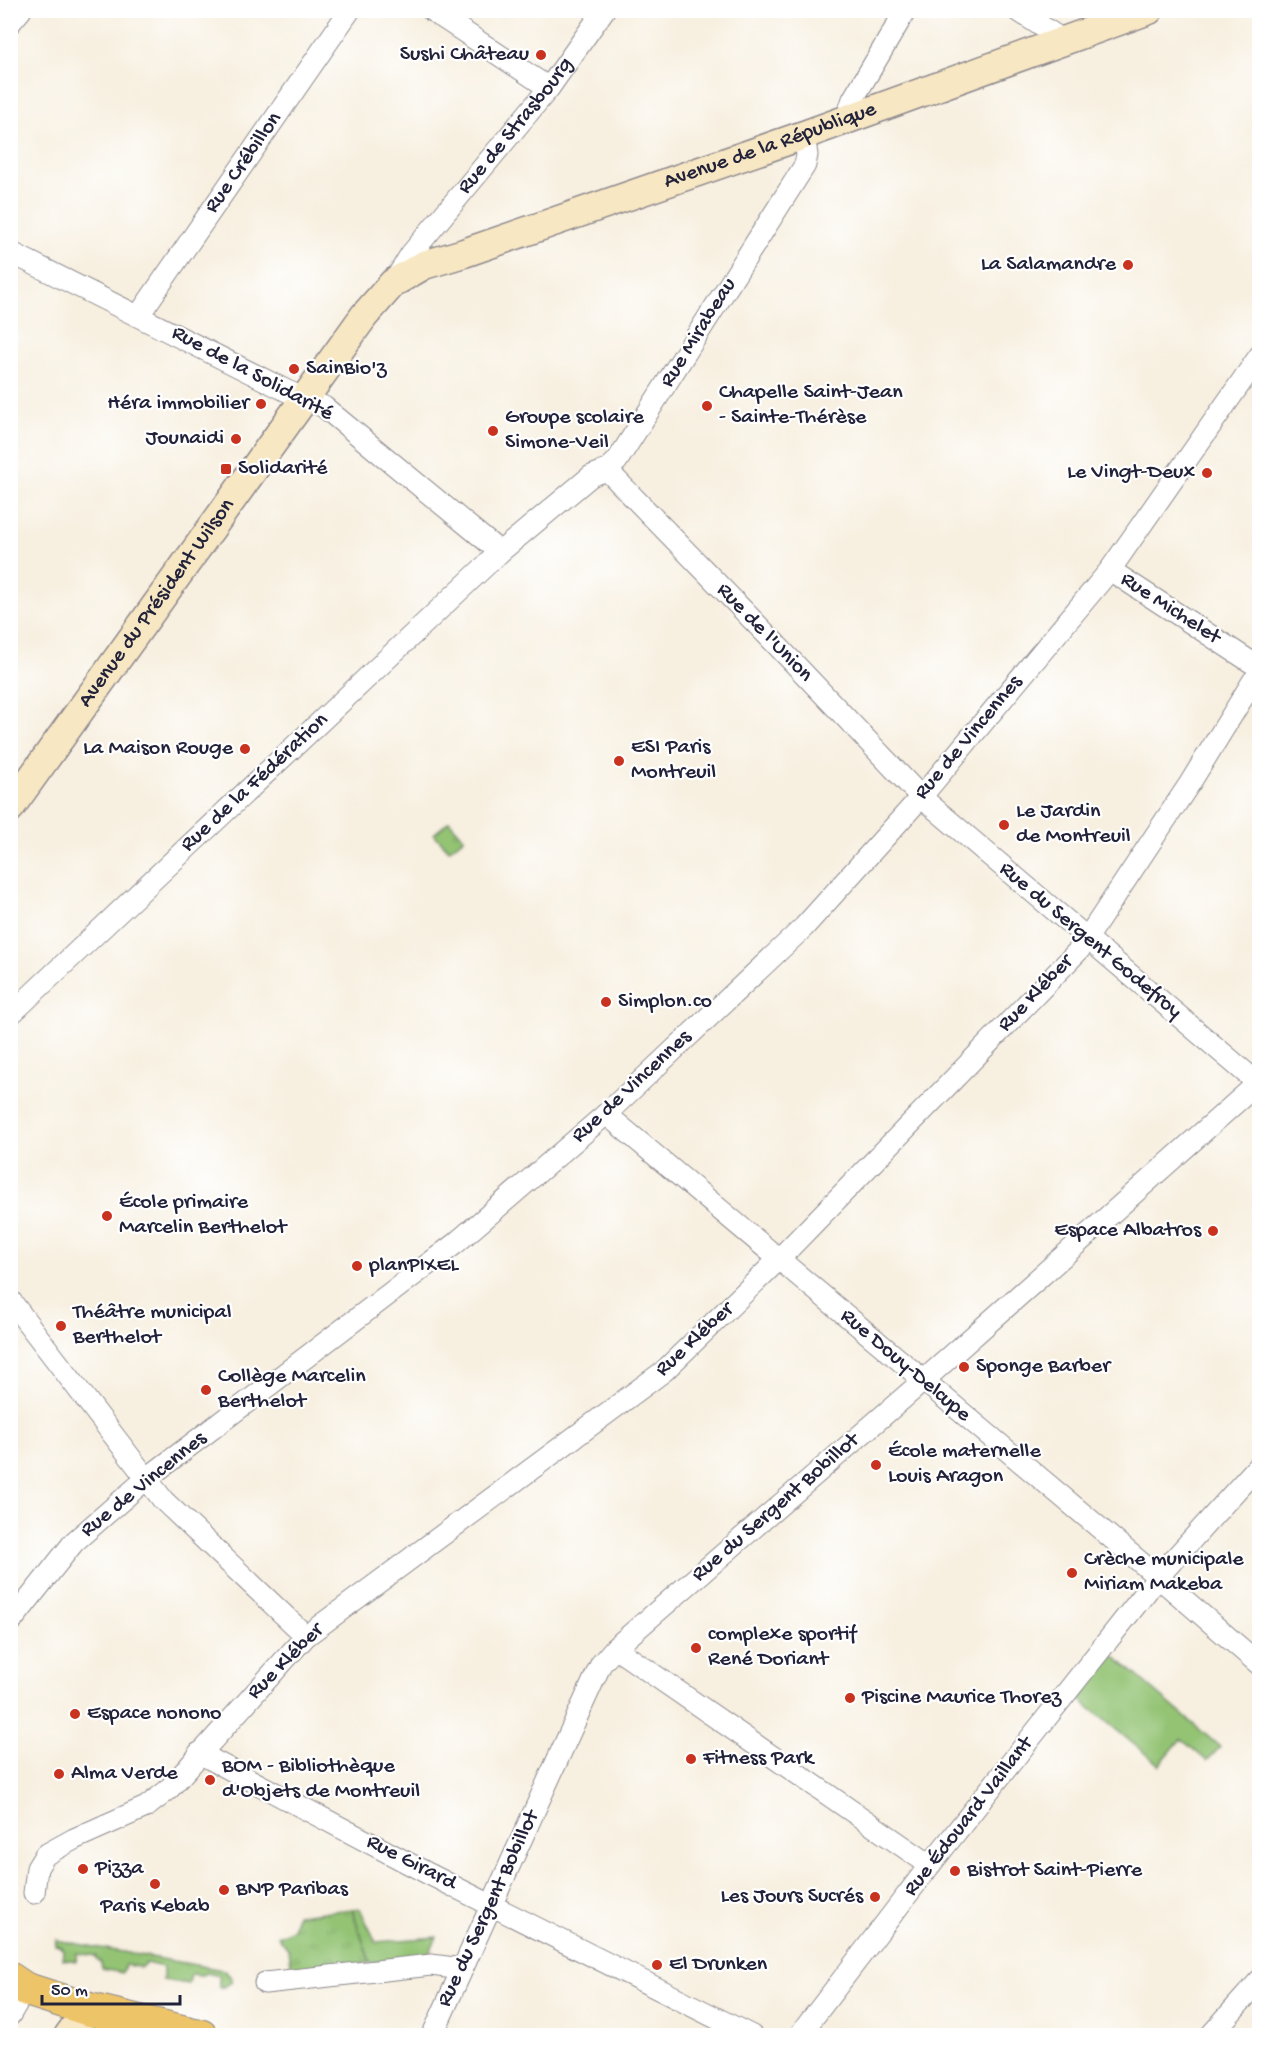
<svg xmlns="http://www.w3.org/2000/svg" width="1270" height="2046" font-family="'Gochi Hand',sans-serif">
	<defs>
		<pattern id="park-tufts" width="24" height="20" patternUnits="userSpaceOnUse" patternTransform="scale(1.5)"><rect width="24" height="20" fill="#93c373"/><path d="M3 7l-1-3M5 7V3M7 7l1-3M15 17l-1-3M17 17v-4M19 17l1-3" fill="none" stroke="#7ea764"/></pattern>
	</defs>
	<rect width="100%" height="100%" fill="#fff"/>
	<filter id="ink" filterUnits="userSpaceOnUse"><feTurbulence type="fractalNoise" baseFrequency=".0167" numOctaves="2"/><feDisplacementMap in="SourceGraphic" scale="12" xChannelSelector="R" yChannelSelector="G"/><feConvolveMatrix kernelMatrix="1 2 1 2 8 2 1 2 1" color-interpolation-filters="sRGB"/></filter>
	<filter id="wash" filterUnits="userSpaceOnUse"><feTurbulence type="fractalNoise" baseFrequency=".008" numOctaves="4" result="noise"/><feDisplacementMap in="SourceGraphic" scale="24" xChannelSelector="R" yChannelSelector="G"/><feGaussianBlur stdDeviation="1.35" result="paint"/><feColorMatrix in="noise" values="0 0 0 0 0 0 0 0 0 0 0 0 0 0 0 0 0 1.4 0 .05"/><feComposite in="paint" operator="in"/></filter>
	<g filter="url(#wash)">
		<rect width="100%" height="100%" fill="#f7efdf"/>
		<path fill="#93c373" stroke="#5a7257" stroke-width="1.5" d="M1113 1655 1220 1747 1207 1761 1181 1739 1159 1765 1079 1699Z
			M352 1909H360L376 1942 437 1937 427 1957 370 1963Z
			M56 1940 223 1970 230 1976 232 1982 224 1987H219V1976L207 1973 202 1975 191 1974 189 1984 163 1980V1967L146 1963 141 1967 125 1965 122 1973 102 1969 101 1963 96 1959V1956L77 1953 76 1961 63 1959 64 1951 59 1946 55 1945Z"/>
		<path fill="url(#park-tufts)" stroke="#5a7257" stroke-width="1.5" d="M449 821 464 838 449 850 434 834Z
			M352 1909 370 1963 292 1971 289 1950 278 1936 293 1929 297 1915Z"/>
	</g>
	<g filter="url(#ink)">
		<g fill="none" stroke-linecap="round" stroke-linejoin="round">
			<g stroke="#8c888d" stroke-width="23">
				<g id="street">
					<path d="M431 10 549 88"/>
					<path d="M1017 10 1064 41"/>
					<path d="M10 23 21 10"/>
					<path d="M846 119 853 99 906 10"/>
					<path d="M10 252 287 391 324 407 500 552"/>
					<path id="s1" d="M395 280 411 254 549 88 604 10"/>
					<path d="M139 315 350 10"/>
					<path d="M607 470 771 639 921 797 1260 1085"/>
					<path d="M1110 570 1260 668"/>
					<path d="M10 1015 500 552 591 476 607 470 617 461 805 165 807 155 804 135"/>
					<path d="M606 1114 1158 1577 1260 1665"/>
					<path d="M10 1300 163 1500 306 1636"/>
					<path d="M10 1623 74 1542 146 1479 456 1243 606 1114 804 927 921 797 1110 570 1260 355"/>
					<path d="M615 1648 930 1865"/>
					<path d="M199 1753 427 1873 752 2036"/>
					<path d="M34 1893 37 1868 45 1855 74 1839 146 1807 168 1790 306 1636 664 1371 779 1259 1080 949 1190 783 1253 681 1260 676"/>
					<path d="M265 1983 431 1965 462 1969"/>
					<path d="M10 2015 25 1989"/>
					<path d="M432 2036 601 1664 615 1648 923 1381 1249 1091 1260 1085"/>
					<path d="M799 2036 930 1865 1158 1577 1260 1464"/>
					<path d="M1210 2036 1260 1980"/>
				</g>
			</g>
			<g stroke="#8c888d" stroke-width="31">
				<g id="secondary">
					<path id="s2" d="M10 808 364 316 393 283 424 265 464 253 804 135 1149 10"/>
					<path d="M68 2036 88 2009"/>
				</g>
			</g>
			<g stroke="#8c888d" stroke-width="35">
				<path id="primary" d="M10 1979 25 1989 88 2009 201 2036"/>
			</g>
			<use href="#street" stroke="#fff" stroke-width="21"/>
			<use href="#secondary" stroke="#f8e7c3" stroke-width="28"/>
			<use href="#primary" stroke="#eec469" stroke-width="33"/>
		</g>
	</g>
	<g fill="#c8321e" stroke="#fff" stroke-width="2">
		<circle cx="541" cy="55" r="6"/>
		<circle cx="1128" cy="265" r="6"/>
		<circle cx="294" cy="369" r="6"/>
		<circle cx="261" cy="404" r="6"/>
		<circle cx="707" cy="406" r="6"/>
		<circle cx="493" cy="431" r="6"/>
		<circle cx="236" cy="439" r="6"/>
		<rect x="220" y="463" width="12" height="12" rx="3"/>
		<circle cx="1207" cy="473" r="6"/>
		<circle cx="245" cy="749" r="6"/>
		<circle cx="619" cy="761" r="6"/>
		<circle cx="1004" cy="825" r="6"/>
		<circle cx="606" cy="1002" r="6"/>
		<circle cx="107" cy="1216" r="6"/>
		<circle cx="1213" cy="1231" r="6"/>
		<circle cx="357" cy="1266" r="6"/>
		<circle cx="61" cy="1326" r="6"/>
		<circle cx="964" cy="1367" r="6"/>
		<circle cx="206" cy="1390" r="6"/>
		<circle cx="876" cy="1465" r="6"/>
		<circle cx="1072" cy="1573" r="6"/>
		<circle cx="696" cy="1648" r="6"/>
		<circle cx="850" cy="1698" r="6"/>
		<circle cx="75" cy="1714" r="6"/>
		<circle cx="691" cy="1759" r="6"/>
		<circle cx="59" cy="1774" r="6"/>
		<circle cx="210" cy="1780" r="6"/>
		<circle cx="83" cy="1869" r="6"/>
		<circle cx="955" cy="1871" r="6"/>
		<circle cx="155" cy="1884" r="6"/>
		<circle cx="224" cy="1890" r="6"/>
		<circle cx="875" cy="1897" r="6"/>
		<circle cx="657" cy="1965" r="6"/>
	</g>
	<g text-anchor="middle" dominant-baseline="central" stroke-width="4.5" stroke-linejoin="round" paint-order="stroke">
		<g font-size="22" fill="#22223b" stroke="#fff" text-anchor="start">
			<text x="529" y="55" text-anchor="end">Sushi Château</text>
			<text x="1116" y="265" text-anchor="end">La Salamandre</text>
			<text x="306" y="369">SainBio'z</text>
			<text x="719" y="393">Chapelle Saint-Jean<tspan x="719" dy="25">- Sainte-Thérèse</tspan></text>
			<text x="249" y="404" text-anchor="end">Héra immobilier</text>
			<text x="505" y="418">Groupe scolaire<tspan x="505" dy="25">Simone-Veil</tspan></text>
			<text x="224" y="439" text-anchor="end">Jounaidi</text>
			<text x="238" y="469">Solidarité</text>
			<text x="1195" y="473" text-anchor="end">Le Vingt-Deux</text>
			<text x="631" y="748">ESI Paris<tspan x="631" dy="25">Montreuil</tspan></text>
			<text x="233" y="749" text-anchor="end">La Maison Rouge</text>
			<text x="1016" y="812">Le Jardin<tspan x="1016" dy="25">de Montreuil</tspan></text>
			<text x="618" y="1002">Simplon.co</text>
			<text x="119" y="1203">École primaire<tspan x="119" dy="25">Marcelin Berthelot</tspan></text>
			<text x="1201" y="1231" text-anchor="end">Espace Albatros</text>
			<text x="369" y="1266">planPIXEL</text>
			<text x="73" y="1313">Théâtre municipal<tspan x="73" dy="25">Berthelot</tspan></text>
			<text x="976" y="1367">Sponge Barber</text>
			<text x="218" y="1377">Collège Marcelin<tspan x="218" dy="25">Berthelot</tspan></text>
			<text x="888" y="1452">École maternelle<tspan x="888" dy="25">Louis Aragon</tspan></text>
			<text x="1084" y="1560">Crèche municipale<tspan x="1084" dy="25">Miriam Makeba</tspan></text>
			<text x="708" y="1635">complexe sportif<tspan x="708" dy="25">René Doriant</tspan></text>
			<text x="862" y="1698">Piscine Maurice Thorez</text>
			<text x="87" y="1714">Espace nonono</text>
			<text x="703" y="1759">Fitness Park</text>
			<text x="222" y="1767">BOM - Bibliothèque<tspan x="222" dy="25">d'Objets de Montreuil</tspan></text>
			<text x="71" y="1774">Alma Verde</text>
			<text x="95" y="1869">Pizza</text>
			<text x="967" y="1871">Bistrot Saint-Pierre</text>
			<text x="236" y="1890">BNP Paribas</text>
			<text x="863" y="1897" text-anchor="end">Les Jours Sucrés</text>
			<text x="155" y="1907" text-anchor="middle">Paris Kebab</text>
			<text x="669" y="1965">El Drunken</text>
		</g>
		<g font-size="22" fill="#22223b" stroke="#fff">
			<text stroke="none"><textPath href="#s1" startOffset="196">Rue de Strasbourg</textPath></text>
			<text stroke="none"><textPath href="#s2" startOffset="1052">Avenue de la République</textPath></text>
			<text transform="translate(244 163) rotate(-55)">Rue Crébillon</text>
			<text transform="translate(699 333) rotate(-58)">Rue Mirabeau</text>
			<text transform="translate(252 374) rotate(28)">Rue de la Solidarité</text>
			<text stroke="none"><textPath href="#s2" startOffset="252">Avenue du Président Wilson</textPath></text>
			<text transform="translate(1170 609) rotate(33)">Rue Michelet</text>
			<text transform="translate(764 633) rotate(46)">Rue de l'Union</text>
			<text transform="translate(969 738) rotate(-50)">Rue de Vincennes</text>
			<text transform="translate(255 783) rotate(-43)">Rue de la Fédération</text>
			<text transform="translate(1090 941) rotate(40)">Rue du Sergent Godefroy</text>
			<text transform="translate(1036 994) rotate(-46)">Rue Kléber</text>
			<text transform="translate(632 1087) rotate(-43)">Rue de Vincennes</text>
			<text transform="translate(695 1340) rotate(-43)">Rue Kléber</text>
			<text transform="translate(905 1366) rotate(40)">Rue Douy-Delcupe</text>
			<text transform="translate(144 1485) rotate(-39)">Rue de Vincennes</text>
			<text transform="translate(776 1508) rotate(-41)">Rue du Sergent Bobillot</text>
			<text transform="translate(286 1662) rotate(-45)">Rue Kléber</text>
			<text transform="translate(969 1817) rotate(-52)">Rue Édouard Vaillant</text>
			<text transform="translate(411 1863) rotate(27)">Rue Girard</text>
			<text transform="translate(489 1909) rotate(-65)">Rue du Sergent Bobillot</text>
		</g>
	</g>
	<rect width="1270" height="2046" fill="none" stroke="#fff" stroke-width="36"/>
	<path d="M42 1995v9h138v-9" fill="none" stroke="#22223b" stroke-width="3"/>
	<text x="51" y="1995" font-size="18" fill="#22223b" stroke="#ffffff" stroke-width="4.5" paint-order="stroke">50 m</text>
</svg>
